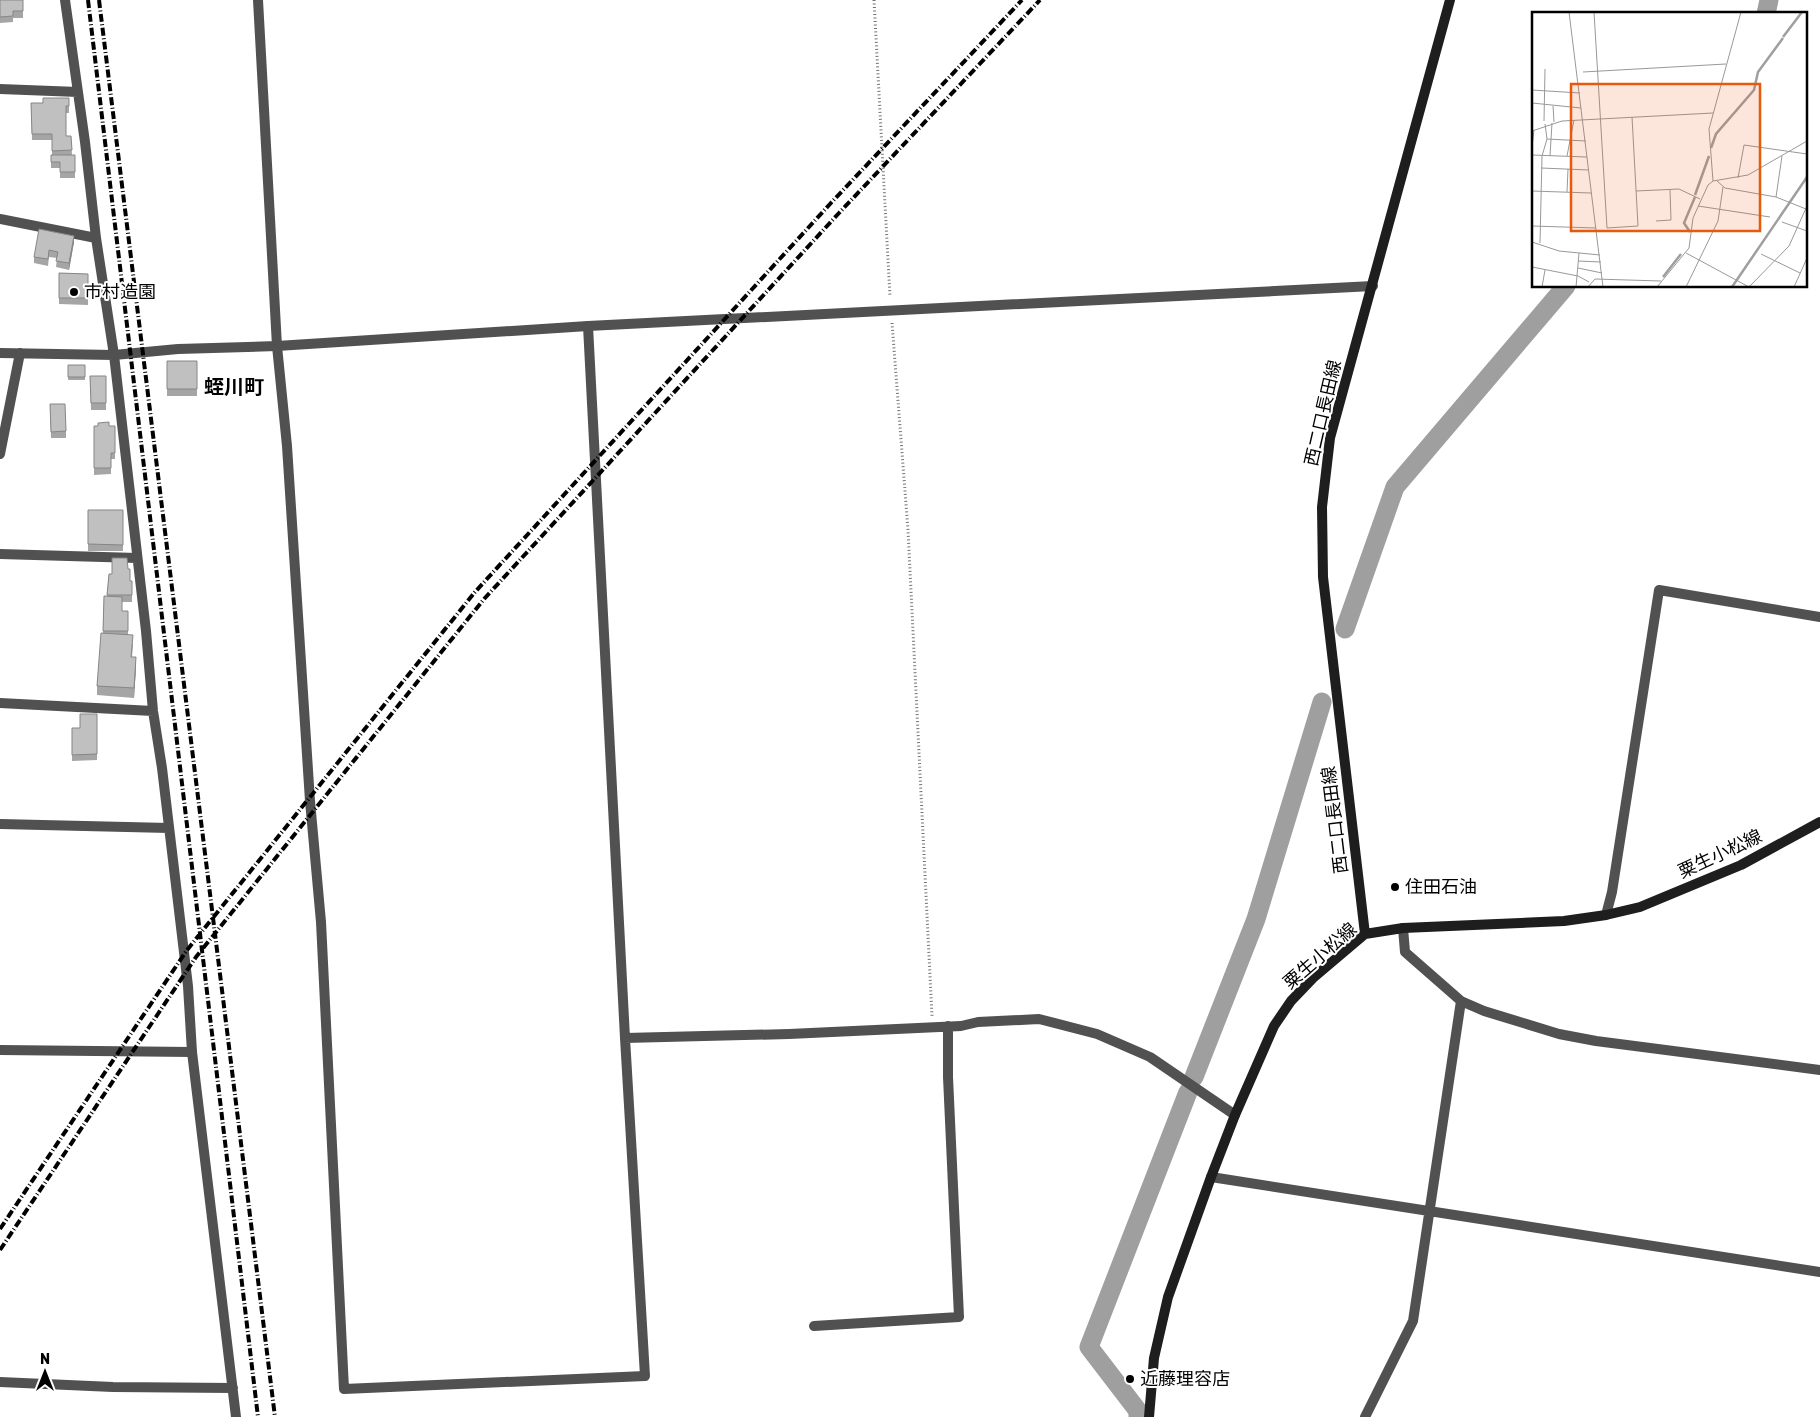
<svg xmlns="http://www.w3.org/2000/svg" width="1820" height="1417" font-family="Rubik,'Noto Sans JP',sans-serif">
	<rect width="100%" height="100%" fill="#fff"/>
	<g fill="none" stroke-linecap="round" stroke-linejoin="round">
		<path stroke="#9f9f9f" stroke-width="19" d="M1766 14 1769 0
			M1345 629 1395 487 1566 286
			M1194 1077 1256 919 1322 702
			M1138 1417V1411L1089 1347 1188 1092"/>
		<path stroke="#737373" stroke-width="3" stroke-dasharray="1 2.5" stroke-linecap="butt" d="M874 0 890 297
			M892 323 908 530 932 1016"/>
		<path stroke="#515151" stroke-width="10" d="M65 0 85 142 96 238 114 355 146 631 153 711 162 768 188 986 192 1052 236 1417
			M258 0 277 346 287 446 310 801 321 922 344 1389 645 1376 625 1038 588 326
			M0 89 78 92
			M0 219 96 238
			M0 353 114 355
			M0 454 20 353
			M0 554 137 558
			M0 703 153 711
			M0 824 169 828
			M1606 915 1612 892 1659 590 1820 617
			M1403 928 1405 952 1461 1001 1484 1011 1559 1034 1596 1041 1820 1070
			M625 1038 789 1034 961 1026 978 1022 1039 1019 1097 1034 1150 1057 1235 1115
			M1211 1177 1820 1272
			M814 1326 959 1317 948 1077V1026
			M0 1382 113 1387 233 1388
			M1365 1417 1413 1321 1461 1001"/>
		<path stroke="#515151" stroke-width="10" d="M114 355 178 349 277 346 588 326 1373 286
			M0 1050 192 1052"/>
		<path stroke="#1e1e1e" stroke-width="10" d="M1365 934 1323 577 1322 507 1330 438 1450 0
			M1149 1417 1154 1358 1168 1297 1211 1177 1235 1115 1274 1026 1291 1001 1313 978 1365 934 1403 928 1564 921 1606 915 1640 907 1741 865 1820 822"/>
		<path stroke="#000" stroke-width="4" stroke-dasharray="8 2.5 1 2.5" stroke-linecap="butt" d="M88 0 258 1417
			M99 0 275 1417
			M0 1229 187 950 475 592 830 204 1022 0
			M0 1250 196 957 484 599 839 213 1040 0"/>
	</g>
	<path fill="#a5a5a5" d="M0 0H23V18H13V22L0 23Z
		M69 98V113H66V136H71L72 155H75V178H60V168H51V155H52V140H32L31 103H43Z
		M74 236V242L69 270 56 267 57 258 49 257 48 266 34 263V257Z
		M59 273 88 274V305L59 304Z
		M167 361H197V396H167Z
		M68 365H85V380H68Z
		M90 376H106V410H91Z
		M50 404 66 431V438H51Z
		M94 426H115V459H111V474L94 475Z
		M88 510H123V551H88Z
		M128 569 130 581H132V602H122V611H128V635L133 645 132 657 136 667 134 698 97 695V686L103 633 104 596H107L109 574H112Z
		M97 714V760L72 761V728H80Z"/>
	<path fill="#868686" d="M74 236V242L69 270V263Z
		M136 657V667L134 698V688Z"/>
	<path fill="#c0c0c0" stroke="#868686" d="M0 0H23V11H13V16L0 17Z
		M43 98H69V106H66V136H71L72 150 52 151V134H32L31 103H43Z
		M51 155H75V172H60V162H51Z
		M39 229 74 236 69 263 56 261 58 252 49 250 48 259 34 257Z
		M59 273 88 274V298H59Z
		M167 361H197V389H167Z
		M68 365H85V377H68Z
		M90 376H106V403H91Z
		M50 404H65L66 431 51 432Z
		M109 422V426H115V453H111V468H94V426H98V423Z
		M88 510H123V545L88 544Z
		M112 558H127L128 569H130V581H132V595H107L109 574H112Z
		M104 596 122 597V611H128V631H103Z
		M101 633 133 635 131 657H136L134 688 97 686Z
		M80 714H97V754L72 755V728H80Z"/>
	<g fill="#000" stroke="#fff" stroke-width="2">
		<circle cx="74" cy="292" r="5"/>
		<circle cx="1395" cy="887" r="5"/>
		<circle cx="1130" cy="1379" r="5"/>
	</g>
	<g text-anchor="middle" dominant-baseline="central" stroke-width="4" stroke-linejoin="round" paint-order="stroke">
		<g font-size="18" fill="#000" stroke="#fff" text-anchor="start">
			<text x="84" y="292">市村造園</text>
			<text x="1405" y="887">住田石油</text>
			<text x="1140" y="1379">近藤理容店</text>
		</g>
		<g font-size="18" fill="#000" stroke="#fff">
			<text transform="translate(1323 413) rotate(-77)">西二口長田線</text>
			<text transform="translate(1335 820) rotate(-97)">西二口長田線</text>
			<text transform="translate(1720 854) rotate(-25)">粟生小松線</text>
			<text transform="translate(1320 956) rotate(-41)">粟生小松線</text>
		</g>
		<g font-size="20" font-weight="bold" fill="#000" stroke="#fff">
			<text x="234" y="387">蛭川町</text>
		</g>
	</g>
	<g transform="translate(1532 12)">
		<rect width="275" height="275" fill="#fff"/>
		<path fill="none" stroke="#9f9f9f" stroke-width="2.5" d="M251 25 270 0M179 136 184 122 222 78 226 60 251 26M163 183 177 144M158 220 152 211 163 185M131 265 149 242M200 275 275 165"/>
		<path fill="none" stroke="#999" stroke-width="1" d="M37 0 71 275M62 0 75 216 106 214 100 105M51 60 194 52M0 78 48 81M0 91 49 96M21 94 22 110M12 109 13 57M0 119 30 109 181 101M15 127 54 129M0 135 2 118M0 143 55 145M18 144 20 111M35 144 42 108M9 156 57 158M206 166 212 133 275 142M181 169 177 117 209 0M185 169 193 176 244 185 274 197M0 179 59 181M104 179 147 177 168 187M35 180 36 157M244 185 250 144M166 194 238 205M124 209 139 208 138 178M250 210 275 219M0 214 64 216M0 230 27 239 68 243M8 231 10 144 15 127 13 112M154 241 217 275M229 242 268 261M46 249 69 250M0 255 46 264 57 270M46 256 70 261M10 275 13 258M44 275 47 241M56 275 63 267 129 269M125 275 157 236 161 206 176 173 181 169 216 163 275 129M154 275 186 209 191 175M217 275 257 234 275 194M262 275 275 246"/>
		<path fill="#e8590c" fill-opacity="0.15" stroke="#e8590c" stroke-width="2.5" d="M39 72H228V219H39Z"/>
		<rect width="275" height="275" fill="none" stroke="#000" stroke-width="2.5"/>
	</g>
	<g transform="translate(45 1372)" stroke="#ffffff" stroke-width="4" paint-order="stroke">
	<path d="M0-4L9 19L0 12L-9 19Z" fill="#000000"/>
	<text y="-8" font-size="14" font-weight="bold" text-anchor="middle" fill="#000000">N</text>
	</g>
</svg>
